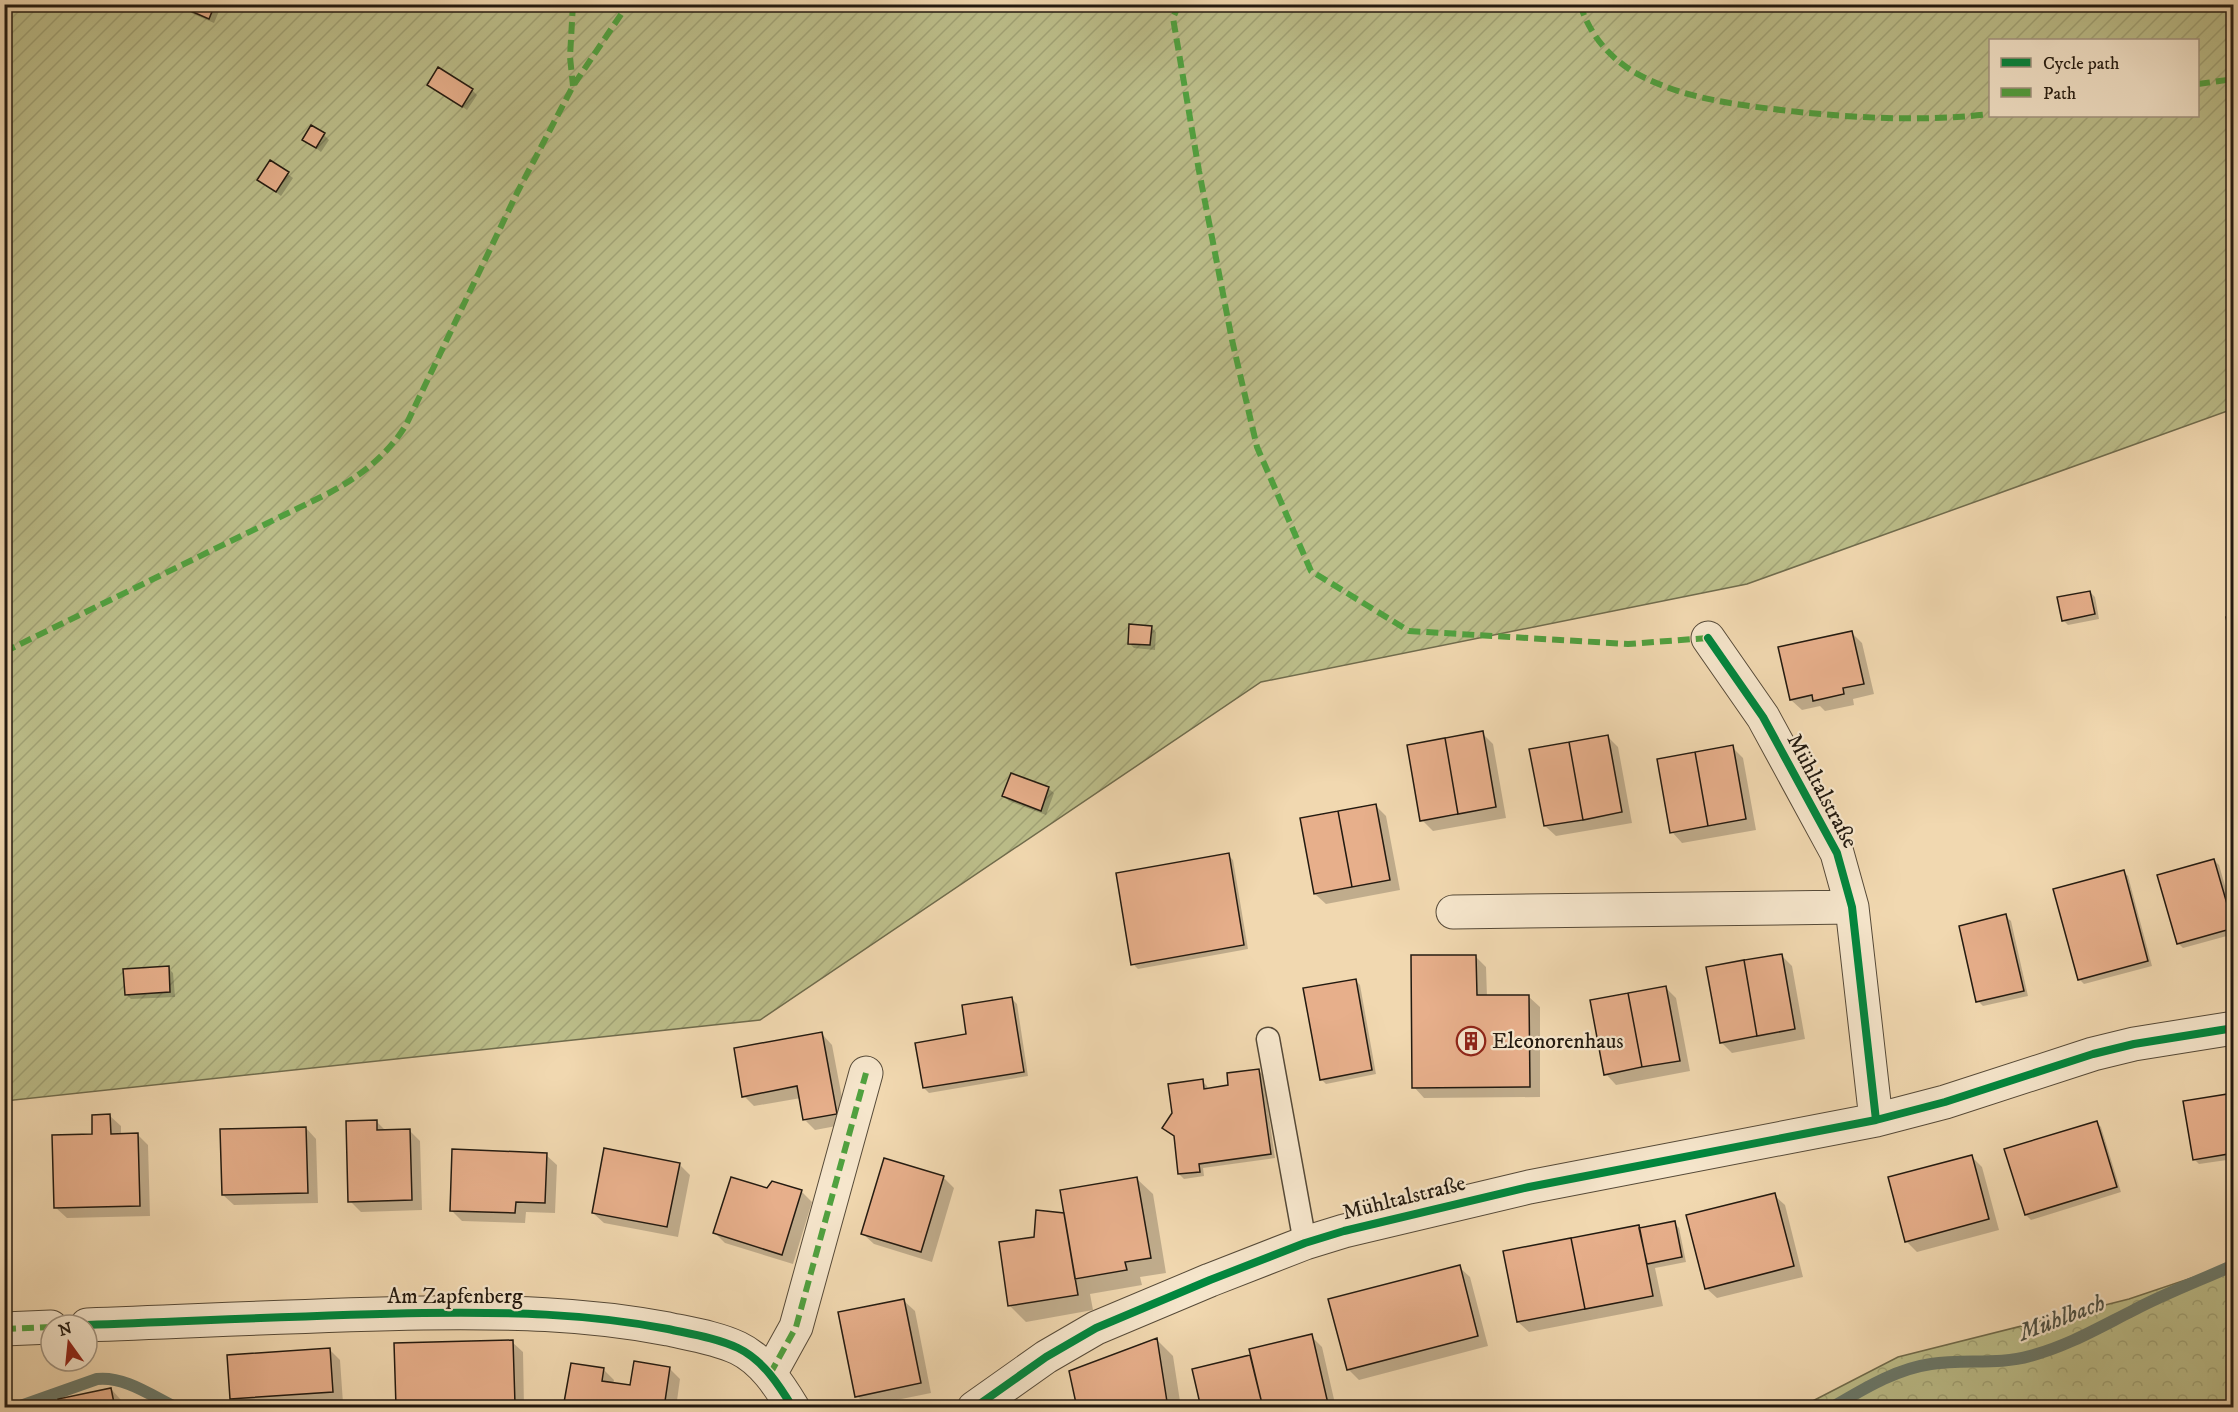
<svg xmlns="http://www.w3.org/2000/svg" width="2238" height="1412" font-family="'IM FELL DW Pica',serif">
	<defs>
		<pattern id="forest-crowns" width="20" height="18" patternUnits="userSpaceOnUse" patternTransform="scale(1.5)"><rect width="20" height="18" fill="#bcbe8a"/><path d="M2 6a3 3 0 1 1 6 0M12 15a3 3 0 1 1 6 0" fill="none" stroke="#a1a376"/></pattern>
		<pattern id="garden-furrows" width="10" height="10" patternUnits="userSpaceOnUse" patternTransform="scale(1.5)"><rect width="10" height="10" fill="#bcbe8a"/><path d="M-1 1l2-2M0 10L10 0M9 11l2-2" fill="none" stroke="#a1a376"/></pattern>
	</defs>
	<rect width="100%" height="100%" fill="#f1d8b0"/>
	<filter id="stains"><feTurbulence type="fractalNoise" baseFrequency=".00333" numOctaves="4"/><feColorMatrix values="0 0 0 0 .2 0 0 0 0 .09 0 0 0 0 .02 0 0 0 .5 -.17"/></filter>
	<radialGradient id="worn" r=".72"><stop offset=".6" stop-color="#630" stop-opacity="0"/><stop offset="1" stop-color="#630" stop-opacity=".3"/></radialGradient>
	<path fill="url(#forest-crowns)" stroke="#706c4d" stroke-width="1.5" d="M2233 1264V1407H1801L1898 1357 2129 1299Z"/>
	<path fill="url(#garden-furrows)" stroke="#706c4d" stroke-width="1.5" fill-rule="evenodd" d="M4 5H2233V409L1747 584 1261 682 760 1020 5 1101ZM1990 40H2198V116H1990Z"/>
	<path fill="#0003" d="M190 4H222L214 23 193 14 188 9Z
		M429 84 472 90 477 95 467 110Z
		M324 135 329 140 321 152 304 139Z
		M271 162 293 178 281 196 259 180Z
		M2090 592 2095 597 2099 619 2068 625 2063 620Z
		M1151 627 1156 632 1155 650 1134 648 1129 643Z
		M1852 633 1862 643 1874 694 1853 699 1854 705 1825 711 1820 706 1802 710 1791 700Z
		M1482 733 1493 744 1506 818 1433 831 1422 820Z
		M1607 736 1618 747 1632 823 1556 836 1545 826Z
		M1732 747 1743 758 1756 830 1682 843 1672 832Z
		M1012 775 1049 789 1054 793 1046 815 1009 801 1004 796Z
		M1376 806 1386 816 1400 890 1326 904 1315 894Z
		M1228 855 1233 860 1248 949 1138 969 1133 964Z
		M2214 860 2219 865 2234 917V934L2183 948 2178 943Z
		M2123 871 2128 876 2152 966 2084 984 2079 979Z
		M2006 916 2011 921 2028 996 1983 1006 1978 1001Z
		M1781 955 1792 966 1805 1039 1732 1053 1721 1042Z
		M1476 957 1486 967 1487 997H1529L1540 1007V1097L1424 1098 1414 1087Z
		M168 968 173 973 175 997 131 999 126 994Z
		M1355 980 1360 985 1376 1074 1326 1084 1321 1079Z
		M1666 988 1676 998 1690 1071 1616 1085 1606 1074Z
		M1012 999 1017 1004 1028 1076 929 1093 924 1088 968 1035Z
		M822 1034 832 1045 847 1124 815 1130 805 1120 801 1098 754 1106 744 1096Z
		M1258 1070 1263 1075 1275 1158 1203 1168 1204 1176 1184 1179 1179 1174 1176 1137 1164 1128 1202 1081 1207 1086 1208 1089 1230 1086Z
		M2234 1094V1159L2199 1164 2194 1159Z
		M110 1116 121 1126V1135L137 1134 148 1145 150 1216 67 1218 56 1208 94 1135Z
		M376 1121 386 1131 409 1130 420 1141 422 1210 361 1212 350 1201Z
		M2096 1122 2101 1127 2121 1192 2031 1220 2026 1215Z
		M306 1128 316 1139 318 1203 234 1205 223 1195Z
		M546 1155 557 1165 555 1213 526 1212 525 1223 462 1221 451 1210Z
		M1971 1156 1982 1167 1999 1230 1917 1252 1906 1241Z
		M679 1164 690 1175 678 1237 604 1223 593 1213Z
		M4 1168 10 1216H4Z
		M943 1177 954 1188 932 1262 874 1244 863 1234Z
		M1137 1179 1153 1194 1166 1273 1140 1277 1142 1285 1090 1294 1093 1310 1026 1322 1010 1306 1065 1214Z
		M801 1191 812 1202 793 1264 725 1243 715 1233Z
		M1774 1195 1785 1205 1803 1277 1717 1298 1706 1288Z
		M1674 1223 1679 1228 1686 1262 1655 1268 1663 1306 1529 1332 1518 1322 1638 1226 1641 1229Z
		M1459 1267 1470 1277 1488 1346 1359 1380 1348 1369Z
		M904 1301 915 1311 931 1393 867 1406 857 1396Z
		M1311 1336 1322 1347 1336 1408H1202L1194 1370 1252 1356Z
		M1157 1340 1173 1356 1181 1408H1078Z
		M512 1342 523 1352 524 1408 398 1406Z
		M330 1350 340 1360 343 1403 241 1408 232 1399Z
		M603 1369 614 1380 613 1384 631 1387 670 1369 680 1379 676 1408H565Z
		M111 1389 121 1400 123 1408H60Z"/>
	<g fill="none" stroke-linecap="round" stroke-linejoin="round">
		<path stroke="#6b7a6c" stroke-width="12" d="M15 1408 97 1379C125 1376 152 1396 177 1408
			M1831 1408C1862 1390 1895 1369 1931 1364 1964 1359 1999 1365 2030 1356 2068 1346 2100 1327 2134 1310 2166 1293 2201 1280 2234 1265"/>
	</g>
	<path fill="#e7af8b" stroke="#231a10" stroke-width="1.5" d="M188 4H215L209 19 186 9Z
		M438 67 473 89 462 107 427 85Z
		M311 125 325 133 316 148 302 140Z
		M270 160 289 172 276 192 257 180Z
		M2090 591 2095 614 2062 621 2057 597Z
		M2234 615V654L2226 617Z
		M1129 624 1152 626 1150 645 1128 644Z
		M1852 631 1864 684 1843 688 1844 694 1813 701 1812 695 1790 700 1778 647Z
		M1483 731 1496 807 1458 814 1445 738Z
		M1608 735 1622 812 1583 820 1569 742Z
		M1445 738 1458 814 1420 821 1407 745Z
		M1569 742 1583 820 1544 826 1529 749Z
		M1733 745 1746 819 1708 826 1695 752Z
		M1695 752 1708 826 1670 833 1657 759Z
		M1011 773 1049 787 1041 811 1002 796Z
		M1376 804 1390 880 1352 887 1338 811Z
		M1338 811 1352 887 1314 894 1300 818Z
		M1229 853 1244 945 1131 965 1116 873Z
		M2214 859 2234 928 2177 944 2157 875Z
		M2124 870 2148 961 2078 980 2053 889Z
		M2006 914 2024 991 1976 1002 1959 926Z
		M1782 954 1795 1029 1757 1036 1744 960Z
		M1411 955H1476L1477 995H1529L1530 1087 1412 1088Z
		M1744 960 1757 1036 1720 1043 1706 967Z
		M169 966 170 992 125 995 123 969Z
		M1356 979 1372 1070 1320 1080 1303 988Z
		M1666 986 1680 1061 1642 1067 1628 993Z
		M1628 993 1642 1067 1604 1075 1590 1000Z
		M1012 997 1024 1072 923 1088 915 1043 966 1034 962 1005Z
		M822 1032 837 1114 803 1120 797 1086 742 1097 734 1048Z
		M1259 1069 1271 1154 1199 1164 1200 1172 1178 1174 1174 1136 1162 1128 1172 1113 1168 1084 1203 1079 1204 1089 1228 1085 1227 1073Z
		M2234 1093V1153L2193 1160 2183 1101Z
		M110 1114 111 1134 138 1133 140 1206 54 1208 52 1135 92 1134V1115Z
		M377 1120V1130L410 1129 412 1200 348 1202 346 1121Z
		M2097 1121 2117 1187 2025 1215 2004 1149Z
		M306 1127 308 1193 222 1195 220 1129Z
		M604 1148 680 1163 667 1227 592 1213Z
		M452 1149 547 1153 545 1203 516 1202 515 1213 450 1211Z
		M1972 1155 1989 1219 1905 1242 1888 1177Z
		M884 1158 944 1176 921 1252 861 1234Z
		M731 1177 767 1188 772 1181 802 1190 782 1255 713 1233Z
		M1137 1177 1151 1258 1125 1262 1127 1270 1075 1279 1060 1190Z
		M1775 1193 1794 1266 1705 1289 1686 1215Z
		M1036 1210 1064 1213 1078 1295 1008 1306 999 1242 1034 1237Z
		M1675 1221 1682 1257 1647 1264 1639 1228Z
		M1639 1225 1653 1296 1585 1309 1571 1238Z
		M1571 1238 1585 1309 1517 1322 1503 1251Z
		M1460 1265 1478 1336 1347 1370 1328 1299Z
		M904 1299 921 1383 855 1397 838 1312Z
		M1312 1334 1329 1408H1263L1249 1349Z
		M1157 1338 1168 1408H1077L1069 1371Z
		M513 1340 515 1404 396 1407 394 1343Z
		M330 1348 333 1392 230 1399 227 1355Z
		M1250 1355 1263 1408H1201L1192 1369Z
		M634 1361 670 1367 664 1408H563L571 1363 604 1368 602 1381 630 1385Z
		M111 1388 115 1408H58V1399Z"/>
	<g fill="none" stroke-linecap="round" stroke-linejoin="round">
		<g stroke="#564a38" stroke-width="25">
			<path id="service" d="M1268 1039 1305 1243"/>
		</g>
		<g stroke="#564a38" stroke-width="35">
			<path id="minor" d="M1708 638 1763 717 1837 853 1852 907 1876 1120
				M1453 912 1852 907
				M87 1325C199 1321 311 1315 423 1313 508 1312 584 1313 668 1329 691 1334 717 1338 738 1348 763 1360 779 1385 793 1408
				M4 1329 51 1327
				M770 1374 796 1327 866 1073
				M974 1408 1046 1357 1096 1328 1210 1280 1305 1243 1344 1231 1529 1187 1876 1120 1945 1102 2093 1054 2134 1044 2234 1028"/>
		</g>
		<use href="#service" stroke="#f6e6cc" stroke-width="22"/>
		<use href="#minor" stroke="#f6e6cc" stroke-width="33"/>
		<path stroke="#50a13f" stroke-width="6" stroke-dasharray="12 6" stroke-linecap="butt" d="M573 4 570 57 573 86
			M1179 4 1173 18 1199 171 1232 340 1257 447 1311 571 1409 631 1628 644 1708 638
			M1580 4C1589 33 1607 55 1632 71 1677 97 1730 104 1781 110 1851 118 1921 122 1990 114
			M2198 84 2234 79
			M4 652 329 493C360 476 387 456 406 425L517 193 573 86 628 4
			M4 1329 51 1327
			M770 1374 796 1327 866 1073"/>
		<g stroke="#f6e6cc" stroke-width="11">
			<path id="cycleway" d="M1708 638 1763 717 1837 853 1852 907 1876 1120
				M87 1325C199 1321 311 1315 423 1313 508 1312 584 1313 668 1329 691 1334 717 1338 738 1348 763 1360 779 1385 793 1408
				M974 1408 1046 1357 1096 1328 1210 1280 1305 1243 1344 1231 1529 1187 1876 1120 1945 1102 2093 1054 2134 1044 2234 1028"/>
		</g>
		<use href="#cycleway" stroke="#00873e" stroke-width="8"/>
	</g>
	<defs>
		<g id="building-ring" transform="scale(1.5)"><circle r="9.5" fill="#f6e6cc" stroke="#8f2418" stroke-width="1.5"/><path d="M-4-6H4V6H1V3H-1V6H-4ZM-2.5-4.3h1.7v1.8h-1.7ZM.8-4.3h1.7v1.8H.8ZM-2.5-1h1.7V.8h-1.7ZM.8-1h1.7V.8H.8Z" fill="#8f2418"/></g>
	</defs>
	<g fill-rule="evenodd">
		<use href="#building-ring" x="1471" y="1041"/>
	</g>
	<g text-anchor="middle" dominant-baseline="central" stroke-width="4.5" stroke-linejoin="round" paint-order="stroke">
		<g font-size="22" fill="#231a10" stroke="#f6e6cc">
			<text transform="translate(1822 791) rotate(62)">Mühltalstraße</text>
			<text transform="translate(1404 1198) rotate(-14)">Mühltalstraße</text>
			<text x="455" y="1296">Am Zapfenberg</text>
		</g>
		<g font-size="22" fill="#231a10" stroke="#f6e6cc" text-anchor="start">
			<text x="1492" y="1041">Eleonorenhaus</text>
		</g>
		<g font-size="24" font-style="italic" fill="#4d5246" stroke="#f6e6cc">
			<text transform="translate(2062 1318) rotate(-21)">Mühlbach</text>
		</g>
	</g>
	<rect width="2238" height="1412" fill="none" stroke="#f1d8b0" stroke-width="24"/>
	<rect x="6" y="6" width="2226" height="1400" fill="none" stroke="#231a10" stroke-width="3"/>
	<rect x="12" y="12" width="2214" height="1388" fill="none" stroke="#231a10" stroke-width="1.5"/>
	<rect x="1989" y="39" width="210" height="78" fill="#f6e6cc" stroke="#a29481" stroke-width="1.5"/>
	<rect x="2001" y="58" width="30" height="9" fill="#00873e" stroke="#a29481" stroke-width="1.5"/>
	<text x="2043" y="69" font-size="18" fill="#231a10">Cycle path</text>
	<rect x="2001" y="88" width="30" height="9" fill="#50a13f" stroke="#a29481" stroke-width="1.5"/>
	<text x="2043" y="99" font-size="18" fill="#231a10">Path</text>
	<g transform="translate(69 1343) rotate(345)"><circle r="28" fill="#f6e6cc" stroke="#a29481" stroke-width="1.5"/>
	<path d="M0-4.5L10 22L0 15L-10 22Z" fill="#8f2418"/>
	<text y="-9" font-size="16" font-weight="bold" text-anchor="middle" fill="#231a10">N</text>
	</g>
	<rect width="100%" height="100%" filter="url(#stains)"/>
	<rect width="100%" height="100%" fill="url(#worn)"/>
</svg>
